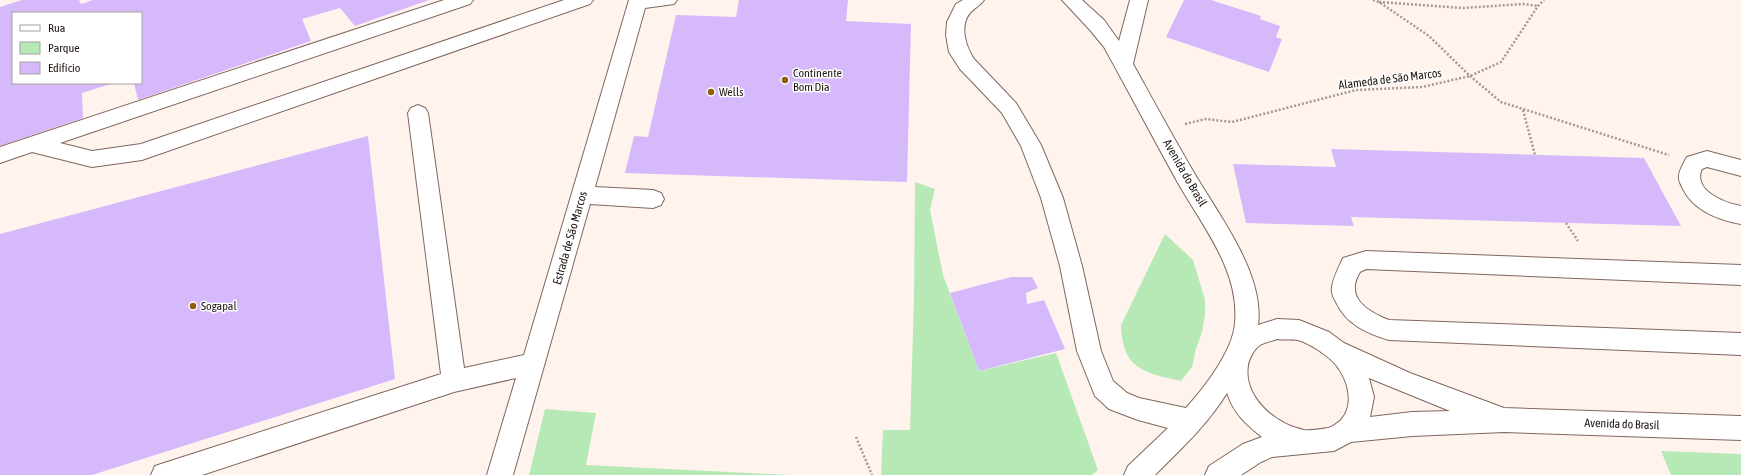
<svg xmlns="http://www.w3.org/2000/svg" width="1741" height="475" font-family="'Asap Condensed',sans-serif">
	<rect width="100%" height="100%" fill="#fff3ee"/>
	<path fill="#b7e9b7" d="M915 182 935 189 930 210 943 275 979 371 1056 353 1098 470 1092 475H881L883 430H910L914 298Z
		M1165 234 1193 260 1205 300V315L1202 332 1196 349 1192 367 1181 381C1144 373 1122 369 1121 325Z
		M545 409 596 413 586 465 791 475H529Z
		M1661 451 1741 454V475H1671Z"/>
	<path fill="#d6b9fb" d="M22 0H79L81 4 93 0H429L355 26 340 8 302 19 311 41 138 100 134 83H141V13H13V83H114L82 93 83 118 0 146V7Z
		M739 0H848L846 21 911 24 907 182 625 173 634 136 648 137 676 15 736 17Z
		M1184 0H1211L1261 16 1260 19 1280 26 1276 37 1282 39 1269 72 1166 37Z
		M368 136 395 379 92 475H0V234Z
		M1331 149 1644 158 1681 226 1351 217 1354 226 1246 223 1233 164 1336 167Z
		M1011 277H1032L1038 288 1026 293 1027 304 1044 300 1065 349 979 371 950 293Z"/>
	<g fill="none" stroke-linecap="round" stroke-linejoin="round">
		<g stroke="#80675d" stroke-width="2">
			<path id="minor" d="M444 0H473L470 4 60 143 92 151 141 144 564 0H593L590 4 142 160 92 167 32 152 0 163V147Z
				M629 0H677L674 4 645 8 595 187 653 190 661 193 664 199 661 205 653 208 590 204 513 475H487L516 378 454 392 202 475H151L155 466 164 463 441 374 408 113 411 108 418 105 425 108 428 113 464 368 524 355Z
				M963 0H984C980 6 974 8 970 13 959 26 966 47 974 59L1016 103 1041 145 1063 198 1082 266 1101 351 1113 381 1127 393 1139 398 1186 408C1204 388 1233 351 1235 323 1240 271 1202 225 1178 183 1153 138 1129 92 1104 47L1090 30 1062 0H1082L1104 20 1119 41 1130 0H1148L1133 64C1153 100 1172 135 1193 171 1217 213 1265 273 1258 325L1277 319 1299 320 1329 332 1344 343 1410 373 1504 408 1741 416V440L1504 432 1412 436 1351 442 1334 451 1272 457 1261 462 1241 475H1205L1209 466 1243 444 1262 437C1246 424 1234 414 1227 393 1208 424 1181 449 1155 475H1124L1128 466 1168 428 1138 420 1109 409 1095 396 1077 351 1060 266 1041 198 1021 146 1002 113 960 69 949 52 946 35 947 22 956 4ZM1277 339C1284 340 1292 339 1298 340 1309 343 1329 356 1336 365 1348 380 1355 404 1341 420 1337 423 1333 427 1328 428 1321 429 1311 431 1304 430 1275 424 1243 397 1248 365 1249 359 1254 349 1260 345 1265 342 1272 341 1277 339ZM1369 378 1450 411 1412 412 1370 417 1374 397Z
				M1707 151 1741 160V176L1707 167 1702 169C1692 190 1724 203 1741 206V224C1719 220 1694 211 1683 189 1681 185 1678 180 1679 175 1680 169 1684 162 1687 157Z
				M1366 251 1741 265V285L1366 269 1360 272C1357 277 1354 283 1355 290 1356 305 1376 315 1389 320L1741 333V355L1389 340C1366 333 1346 324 1336 302 1333 297 1331 292 1332 287 1333 278 1339 267 1343 258Z"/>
		</g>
		<path stroke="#a39893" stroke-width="2.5" stroke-dasharray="2 2" stroke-linecap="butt" d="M1373 0 1379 2 1429 36 1470 76 1501 102 1669 155
			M1379 2 1463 8 1523 4 1538 6
			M1523 110 1535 155
			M1185 124 1206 119 1232 122 1356 90 1422 87 1470 76 1501 62 1538 6 1544 0
			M1566 223 1578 241
			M856 437 872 475"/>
		<use href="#minor" fill="#fff" fill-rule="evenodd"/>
	</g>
	<g fill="#905d0c" stroke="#fff" stroke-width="1.5">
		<circle cx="785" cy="80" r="4"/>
		<circle cx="711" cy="92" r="4"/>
		<circle cx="193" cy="306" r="4"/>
	</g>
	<g text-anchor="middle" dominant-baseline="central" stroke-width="3" stroke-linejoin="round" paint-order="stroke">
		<g font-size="12" fill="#201612" stroke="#fff" text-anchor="start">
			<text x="793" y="73">Continente<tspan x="793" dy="14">Bom Dia</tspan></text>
			<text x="719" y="92">Wells</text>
			<text x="201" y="306">Sogapal</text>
		</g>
		<g font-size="12" fill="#201612" stroke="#fff">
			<text transform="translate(1390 79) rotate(-7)">Alameda de São Marcos</text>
			<text transform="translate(1185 173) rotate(60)">Avenida do Brasil</text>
			<text transform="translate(570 238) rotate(-74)">Estrada de São Marcos</text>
			<text transform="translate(1622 424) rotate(2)">Avenida do Brasil</text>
		</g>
	</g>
	<rect x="12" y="12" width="130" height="72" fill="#ffffff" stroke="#a6a2a0"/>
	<rect x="20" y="25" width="20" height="6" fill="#ffffff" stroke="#a6a2a0"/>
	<text x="48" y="32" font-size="12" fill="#201612">Rua</text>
	<rect x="20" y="42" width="20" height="12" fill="#b7e9b7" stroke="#a6a2a0"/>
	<text x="48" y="52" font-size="12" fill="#201612">Parque</text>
	<rect x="20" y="62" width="20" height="12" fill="#d6b9fb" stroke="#a6a2a0"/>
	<text x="48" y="72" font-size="12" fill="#201612">Edifício</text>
</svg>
